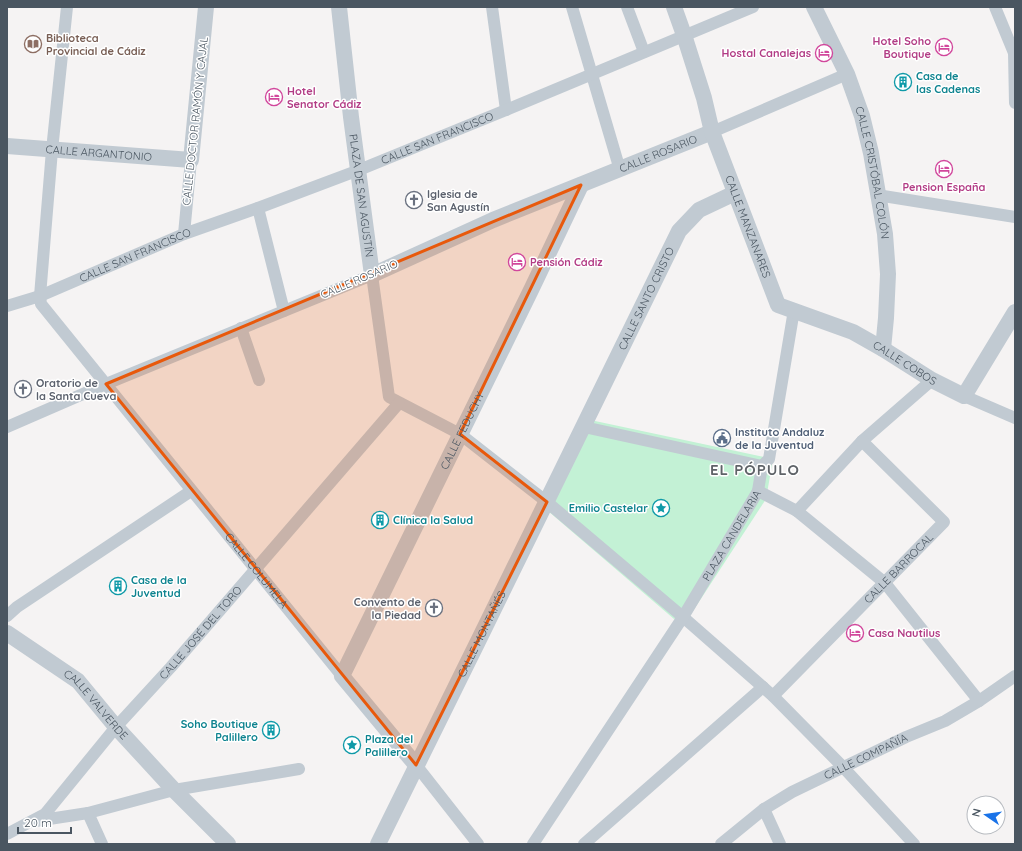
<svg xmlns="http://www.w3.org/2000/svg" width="1022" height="851" font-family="Quicksand,sans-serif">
	<rect width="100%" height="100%" fill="#f5f3f3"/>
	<path fill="#c3f1d5" d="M581 418 773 459 766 499 691 614 674 619 548 511Z"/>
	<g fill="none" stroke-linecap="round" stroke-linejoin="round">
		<g stroke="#c1cad2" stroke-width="12">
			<path id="s1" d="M67 7 52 150 40 296 41 304 342 676"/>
			<path d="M492 7 506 110"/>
			<path d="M572 7 620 170"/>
			<path d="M627 7 644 52"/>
			<path d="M995 7 1014 53 1015 103"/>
			<path d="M712 132 847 74"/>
			<path d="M877 195 1015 217"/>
			<path d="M258 208 284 311"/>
			<path d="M184 234 191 160"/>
			<path id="s2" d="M7 306 40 296 184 234 258 208 359 170 506 110 753 7"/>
			<path d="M241 328 259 380"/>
			<path d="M964 396 1015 418"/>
			<path d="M7 427 106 384 372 275 389 397 460 434 547 502 683 617 773 696 843 767 914 844"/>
			<path d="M762 466 769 459 794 310"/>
			<path d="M758 491 797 511 885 583 979 701"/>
			<path d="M797 511 862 441 932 380"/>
			<path d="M7 616 17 607 191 491"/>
			<path id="s3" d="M773 696 944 522 862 441"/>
			<path d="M416 765 478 844"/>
			<path d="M764 809 780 844"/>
			<path d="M88 813 102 844"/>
			<path d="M36 821 88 813 174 790 299 769"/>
			<path id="s4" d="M7 834 45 814 116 727 171 667 399 403"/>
			<path id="s5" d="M533 844 683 617 758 491 762 466 584 427"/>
			<path d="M584 844 763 687"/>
			<path id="s6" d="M721 844 764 809 792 792 906 737 945 721 979 701 1015 676"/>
		</g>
		<g stroke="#c1cad2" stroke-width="16">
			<path id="s7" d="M339 7 351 117 372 275 493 220 712 132"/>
			<path id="s8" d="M674 7 684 35 704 98 712 132 778 305 853 332 883 349 932 380 964 396 1015 312"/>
			<path id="s9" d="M814 7 847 74 862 116 871 153 885 234 888 274 886 318 883 349"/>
			<path id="s10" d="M7 146 191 160 206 7"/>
			<path id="s11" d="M7 633 78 681 116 727 174 790 228 844"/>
			<path id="s12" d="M416 765 342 676 532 288 581 185"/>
			<path id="s13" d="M378 844C479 640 579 436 679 231L699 210 735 193"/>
		</g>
	</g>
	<path fill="#e8590c" fill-opacity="0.2" stroke="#e8590c" stroke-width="3" stroke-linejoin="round" d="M581 185 460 434 547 502 416 765 106 384Z"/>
	<defs>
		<g id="library-ring" transform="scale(0.9)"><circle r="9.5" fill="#fff" stroke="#8d6e63" stroke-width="1.5"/><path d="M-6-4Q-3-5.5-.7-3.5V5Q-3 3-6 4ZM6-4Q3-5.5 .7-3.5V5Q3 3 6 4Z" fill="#8d6e63"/></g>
		<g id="hotel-ring" transform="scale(0.9)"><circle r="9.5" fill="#fff" stroke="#d1479c" stroke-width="1.5"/><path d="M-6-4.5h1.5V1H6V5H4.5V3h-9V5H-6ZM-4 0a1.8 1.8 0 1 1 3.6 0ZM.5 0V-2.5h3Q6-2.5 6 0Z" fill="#d1479c"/></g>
		<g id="building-ring" transform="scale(0.9)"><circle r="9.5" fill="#fff" stroke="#0f9aa8" stroke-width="1.5"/><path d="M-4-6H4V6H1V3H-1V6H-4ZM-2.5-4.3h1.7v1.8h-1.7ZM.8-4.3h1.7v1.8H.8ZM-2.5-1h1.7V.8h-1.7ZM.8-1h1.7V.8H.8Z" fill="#0f9aa8"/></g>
		<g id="church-ring" transform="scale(0.9)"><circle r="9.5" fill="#fff" stroke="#6b7280" stroke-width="1.5"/><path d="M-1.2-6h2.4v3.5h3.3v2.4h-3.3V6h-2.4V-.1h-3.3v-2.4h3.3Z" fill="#6b7280"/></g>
		<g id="civic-ring" transform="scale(0.9)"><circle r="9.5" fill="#fff" stroke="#5c6f8a" stroke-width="1.5"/><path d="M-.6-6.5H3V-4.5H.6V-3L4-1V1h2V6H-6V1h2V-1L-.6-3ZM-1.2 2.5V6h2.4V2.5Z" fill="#5c6f8a"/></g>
		<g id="sight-ring" transform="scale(0.9)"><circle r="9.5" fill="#fff" stroke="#0f9aa8" stroke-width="1.5"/><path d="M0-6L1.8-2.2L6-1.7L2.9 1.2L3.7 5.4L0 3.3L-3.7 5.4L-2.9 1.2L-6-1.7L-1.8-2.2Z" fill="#0f9aa8"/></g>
	</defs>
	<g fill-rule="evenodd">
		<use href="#library-ring" x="33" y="44"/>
		<use href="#hotel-ring" x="944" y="47"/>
		<use href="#hotel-ring" x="824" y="53"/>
		<use href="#building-ring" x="903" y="82"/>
		<use href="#hotel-ring" x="274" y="97"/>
		<use href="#hotel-ring" x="944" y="169"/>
		<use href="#church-ring" x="414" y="200"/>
		<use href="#hotel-ring" x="517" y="262"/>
		<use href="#church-ring" x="23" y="389"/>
		<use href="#civic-ring" x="722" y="438"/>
		<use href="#sight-ring" x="661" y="508"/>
		<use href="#building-ring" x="380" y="520"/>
		<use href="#building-ring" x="118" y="586"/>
		<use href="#church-ring" x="434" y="608"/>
		<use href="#hotel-ring" x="855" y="633"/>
		<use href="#building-ring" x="271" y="730"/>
		<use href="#sight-ring" x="352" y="745"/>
	</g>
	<g text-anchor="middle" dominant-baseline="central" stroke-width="3" stroke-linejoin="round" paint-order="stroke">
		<g font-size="11" font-weight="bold" fill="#785e54" stroke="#fff" text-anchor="start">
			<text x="46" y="38">Biblioteca<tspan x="46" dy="13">Provincial de Cádiz</tspan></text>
		</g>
		<g font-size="11" font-weight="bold" fill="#b23c85" stroke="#fff" text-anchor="start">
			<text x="931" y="41" text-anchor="end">Hotel Soho<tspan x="931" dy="13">Boutique</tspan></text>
			<text x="811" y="53" text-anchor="end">Hostal Canalejas</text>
			<text x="287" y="91">Hotel<tspan x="287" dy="13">Senator Cádiz</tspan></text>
			<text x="944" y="187" text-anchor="middle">Pension España</text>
			<text x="530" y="262">Pensión Cádiz</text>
			<text x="868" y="633">Casa Nautilus</text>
		</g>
		<g font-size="11" font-weight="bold" fill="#0d838f" stroke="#fff" text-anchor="start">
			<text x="916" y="76">Casa de<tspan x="916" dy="13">las Cadenas</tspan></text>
			<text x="648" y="508" text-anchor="end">Emilio Castelar</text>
			<text x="393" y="520">Clínica la Salud</text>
			<text x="131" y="580">Casa de la<tspan x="131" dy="13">Juventud</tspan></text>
			<text x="258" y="724" text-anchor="end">Soho Boutique<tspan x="258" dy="13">Palillero</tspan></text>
			<text x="365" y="739">Plaza del<tspan x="365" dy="13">Palillero</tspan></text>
		</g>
		<g font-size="11" fill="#4a5661" stroke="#fff">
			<text transform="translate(195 121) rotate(-84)">CALLE DOCTOR RAMÓN Y CAJAL</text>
			<text stroke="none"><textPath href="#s2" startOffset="462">CALLE SAN FRANCISCO</textPath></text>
			<text stroke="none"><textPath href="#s10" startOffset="92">CALLE ARGANTONIO</textPath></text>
			<text stroke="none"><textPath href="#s7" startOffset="581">CALLE ROSARIO</textPath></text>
			<text stroke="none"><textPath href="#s9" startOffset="177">CALLE CRISTÓBAL COLÓN</textPath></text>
			<text stroke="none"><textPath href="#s7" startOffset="190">PLAZA DE SAN AGUSTÍN</textPath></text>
			<text stroke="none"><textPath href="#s8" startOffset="232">CALLE MANZANARES</textPath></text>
			<text stroke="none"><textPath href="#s2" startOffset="138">CALLE SAN FRANCISCO</textPath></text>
			<text transform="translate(359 279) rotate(-23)">CALLE ROSARIO</text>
			<text stroke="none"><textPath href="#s13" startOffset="608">CALLE SANTO CRISTO</textPath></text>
			<text stroke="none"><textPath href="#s8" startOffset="456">CALLE COBOS</textPath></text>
			<text stroke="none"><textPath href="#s12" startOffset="389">CALLE FEDUCHY</textPath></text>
			<text stroke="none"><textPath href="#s5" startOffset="367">PLAZA CANDELARIA</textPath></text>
			<text stroke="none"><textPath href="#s3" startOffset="179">CALLE BARROCAL</textPath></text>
			<text stroke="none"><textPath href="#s1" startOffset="641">CALLE COLUMELA</textPath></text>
			<text stroke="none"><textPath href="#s4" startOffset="282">CALLE JOSÉ DEL TORO</textPath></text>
			<text stroke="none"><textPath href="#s13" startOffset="234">CALLE MONTAÑÉS</textPath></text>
			<text stroke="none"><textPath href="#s11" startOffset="115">CALLE VALVERDE</textPath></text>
			<text stroke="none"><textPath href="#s6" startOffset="170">CALLE COMPAÑÍA</textPath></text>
		</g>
		<g font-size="11" font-weight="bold" fill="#5b616d" stroke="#fff" text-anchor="start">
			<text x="427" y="194">Iglesia de<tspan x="427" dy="13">San Agustín</tspan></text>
			<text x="36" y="383">Oratorio de<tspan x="36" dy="13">la Santa Cueva</tspan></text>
			<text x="421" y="602" text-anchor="end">Convento de<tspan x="421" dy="13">la Piedad</tspan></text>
		</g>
		<g font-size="11" font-weight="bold" fill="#4e5e75" stroke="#fff" text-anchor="start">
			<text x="735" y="432">Instituto Andaluz<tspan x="735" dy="13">de la Juventud</tspan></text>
		</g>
		<g font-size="15" font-weight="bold" letter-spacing="1" fill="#5f6368" stroke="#fff">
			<text x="755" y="469">EL PÓPULO</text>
		</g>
	</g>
	<rect width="1022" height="851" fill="none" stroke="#4a5661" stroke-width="16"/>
	<g transform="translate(986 815) rotate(283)"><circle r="19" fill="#ffffff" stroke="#b7bbc0"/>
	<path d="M0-3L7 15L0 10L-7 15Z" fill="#1a73e8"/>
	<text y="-6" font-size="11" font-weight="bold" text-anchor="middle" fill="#4a5661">N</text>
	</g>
	<path d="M18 827v6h53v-6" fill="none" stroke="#4a5661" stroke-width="2"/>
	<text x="24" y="827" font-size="12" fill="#4a5661" stroke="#ffffff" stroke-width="3" paint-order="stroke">20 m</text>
</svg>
